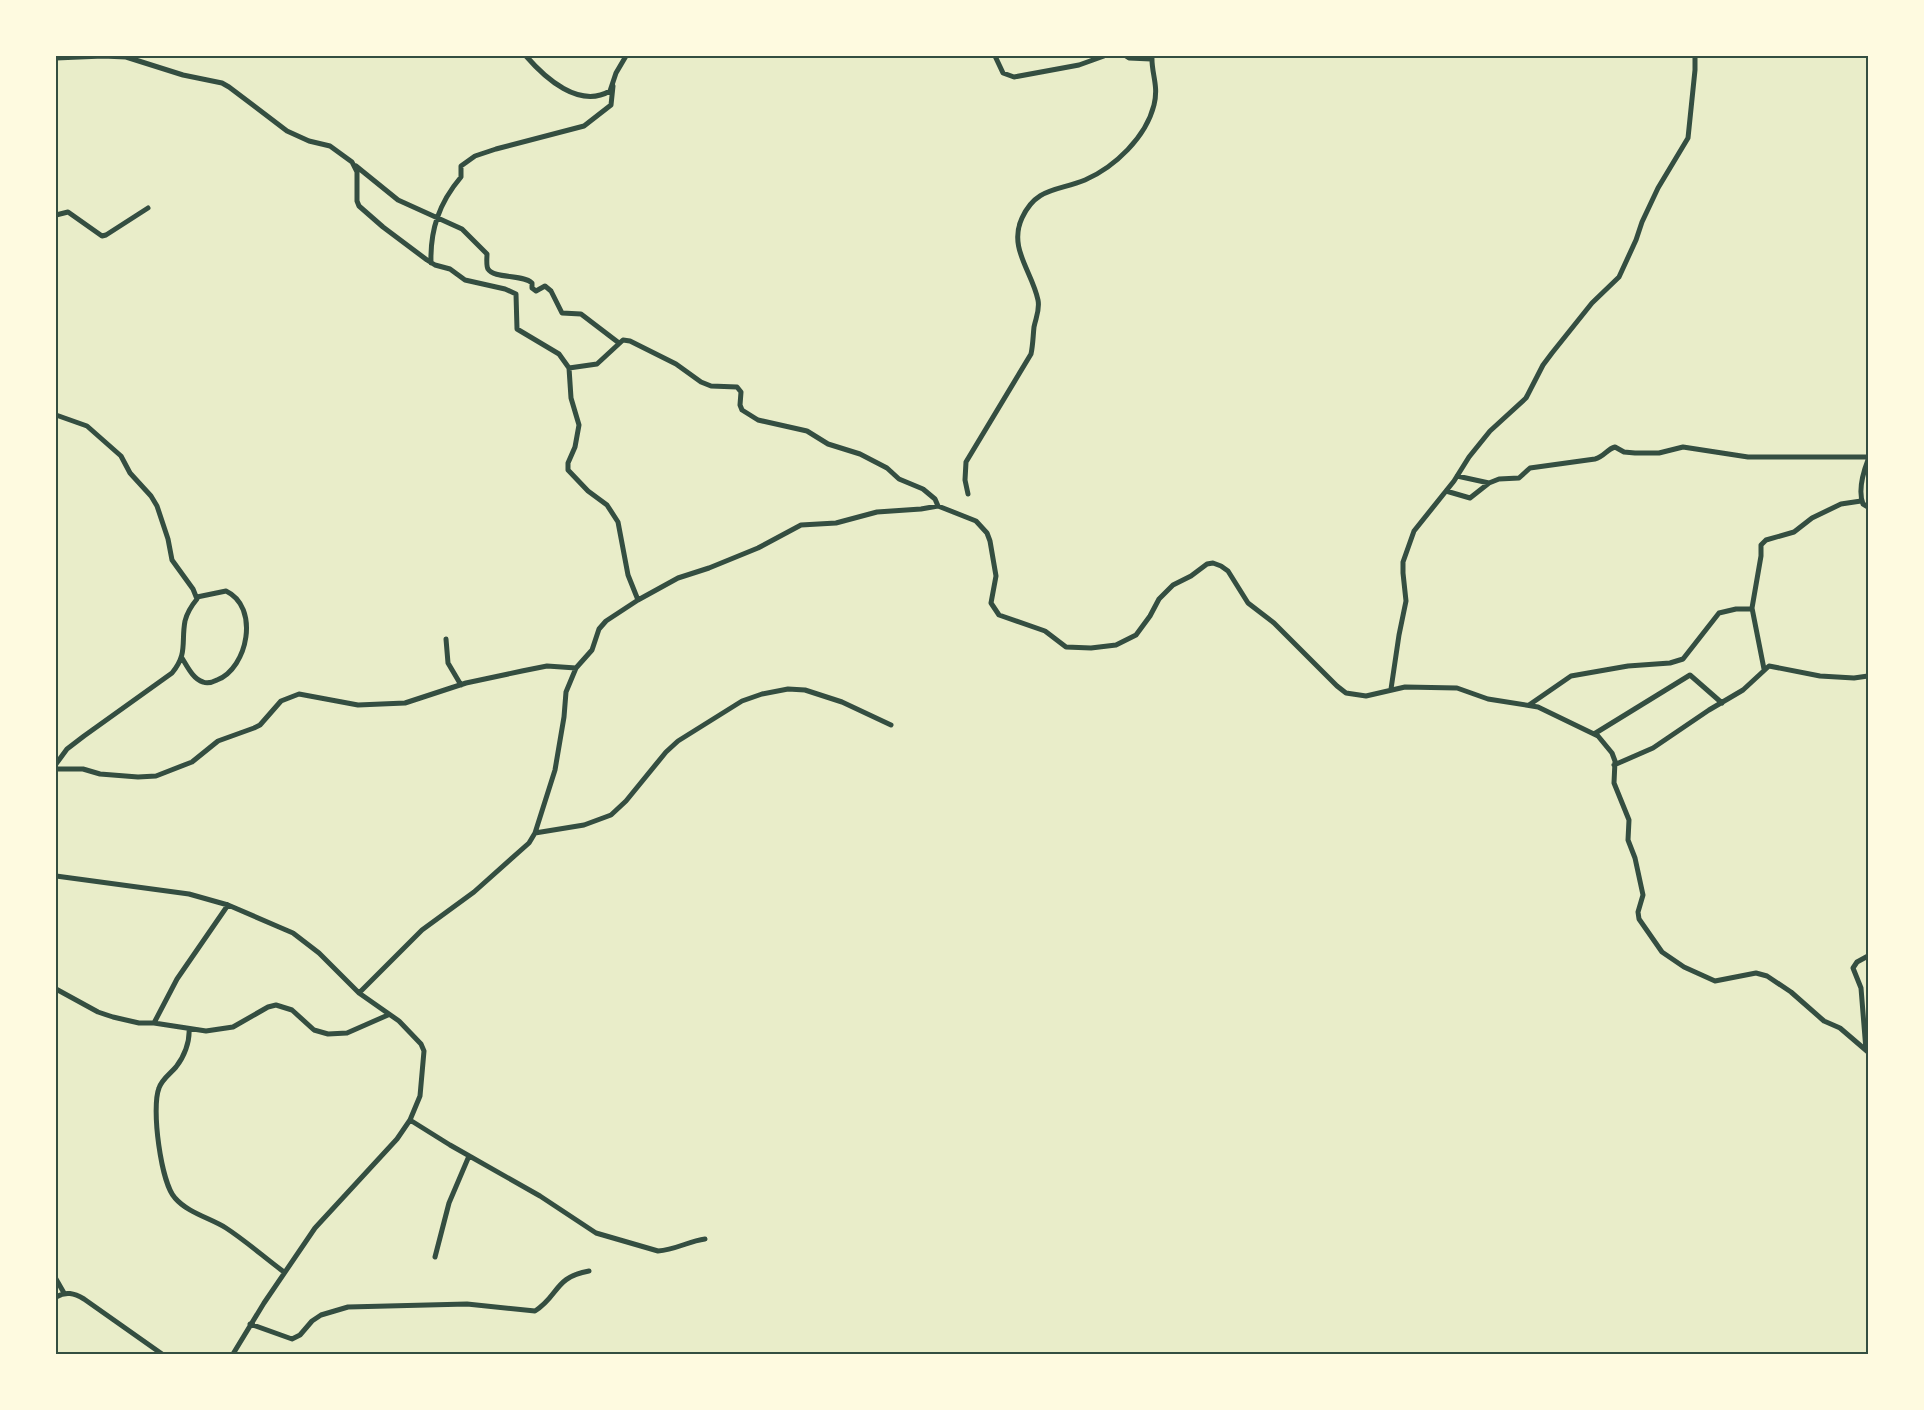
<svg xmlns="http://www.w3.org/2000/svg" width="1924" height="1410" font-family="Commissioner,sans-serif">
	<rect width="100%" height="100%" fill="#e9edc9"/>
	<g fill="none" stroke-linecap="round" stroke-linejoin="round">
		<path stroke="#344e41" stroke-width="5" d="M526 56C545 78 579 109 610 91L616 73 626 56
			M995 56 1003 73 1014 77 1079 65 1104 56
			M1126 56 1129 58 1151 59
			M56 58 103 56 126 57 183 75 222 83 229 87 287 131 309 141 330 146 352 162 357 172V201L359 206 383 227 427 260 435 265 450 269 465 280 505 289 516 294 517 329 559 354 569 368 571 398 579 425 575 447 568 463V470L588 491 607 505 618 522 628 575 638 600
			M356 166 398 200 462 229 487 254C487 257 486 266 488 269 494 279 522 274 532 283V288L536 291 545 286 551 291 562 313 581 314 619 343
			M56 215 68 212 102 236 106 235 148 208
			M431 263C430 230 439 203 461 177V166L475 156 496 149 584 126 611 105 613 86
			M569 368 597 364 623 340 630 341 676 364 701 382 711 386 737 387 741 392 740 405 742 410 758 420 807 431 828 444 860 454 887 468 899 479 923 489 935 499 938 506
			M56 415 87 426 121 456 130 473 151 496 157 506 168 539 172 560 193 589 197 599C192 605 187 613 185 621 181 642 188 654 172 673L84 736 67 749 56 764
			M1868 460C1863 473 1858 491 1863 504L1868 507
			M1457 476 1489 483
			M1446 491 1470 498 1489 483 1499 479 1519 478 1530 468 1595 459C1604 457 1607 449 1615 447L1624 452 1635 453H1659L1683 447 1748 457H1868
			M968 494 965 480 966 462 1031 354C1033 345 1033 336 1034 327 1036 317 1040 310 1038 300 1032 271 1008 248 1022 218 1036 187 1058 191 1085 180 1115 167 1146 137 1154 105 1159 85 1151 73 1152 56
			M446 639 448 663 461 685
			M182 658C187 666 193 679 203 682 208 684 213 682 217 680 248 668 260 607 226 591L197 597
			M1764 669 1752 608 1761 556V545L1766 540 1794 532 1812 518 1841 504 1861 501
			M1391 689 1399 635 1406 601 1403 573V562L1414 531 1454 481 1469 457 1490 431 1526 398 1543 365 1552 353 1592 303 1619 277 1636 240 1642 222 1658 188 1688 138 1695 70V56
			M1529 705 1571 676 1628 666 1670 663 1683 659 1719 613 1736 609H1752
			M1594 734 1690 675 1722 703
			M1614 765 1653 748 1709 710 1743 690 1769 666 1820 676 1854 678 1868 676
			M56 769H83L100 774 138 777 156 776 192 762 218 741 254 728 260 725 281 701 299 694 358 705 405 703 466 683 522 671 547 666 576 668
			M535 833 584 825 611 815 626 801 666 752 678 741 742 701 762 694 788 689 805 690 842 702 891 725
			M56 876 189 894 228 905 279 927 293 933 319 953 359 993 399 1021 421 1044 424 1051 420 1096 410 1120 397 1139 315 1228 264 1303 233 1354
			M56 989 98 1012 113 1017 139 1023H154L206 1031 233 1027 268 1007 276 1005 292 1010 314 1030 328 1034 347 1033 388 1015
			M359 993 422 930 474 892 529 843 535 833 555 770 564 717 566 692 576 668 592 650 599 629 606 621 638 600 678 578 709 568 758 548 801 525 836 523 877 512 921 509 938 506 976 521 987 533 990 541 996 576 991 603 999 615 1045 631 1066 647 1091 648 1116 645 1136 635 1150 616 1159 599 1173 585 1191 576 1207 564 1213 563 1221 566 1228 571 1248 603 1274 623 1337 686 1346 693 1366 696 1405 687 1457 688 1488 699 1538 707 1598 736 1612 753 1615 761 1614 783 1629 820 1628 840 1635 858 1643 895 1638 912 1639 919 1662 952 1684 967 1715 981 1756 973 1767 976 1791 992 1824 1021 1840 1028 1868 1052
			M154 1023 177 979 228 905
			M189 1029C190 1042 184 1057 176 1067 170 1074 162 1079 159 1088 151 1108 161 1183 175 1198 188 1213 210 1218 226 1228 246 1241 265 1258 284 1272
			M1866 1050 1861 988 1853 968 1857 962 1868 956
			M410 1120 450 1145 540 1196 596 1233 658 1251C675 1250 689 1241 705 1239
			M435 1257 449 1203 469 1156
			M56 1279 64 1293
			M56 1297C66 1291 74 1293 84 1299L162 1354
			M250 1324 292 1339 300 1335 312 1321 321 1315 348 1307 467 1304 535 1311C559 1296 554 1277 589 1271"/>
	</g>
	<rect width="1924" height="1410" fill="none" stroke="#fefae0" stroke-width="114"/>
	<rect x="57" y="57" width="1810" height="1296" fill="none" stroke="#344e41" stroke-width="2"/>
</svg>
